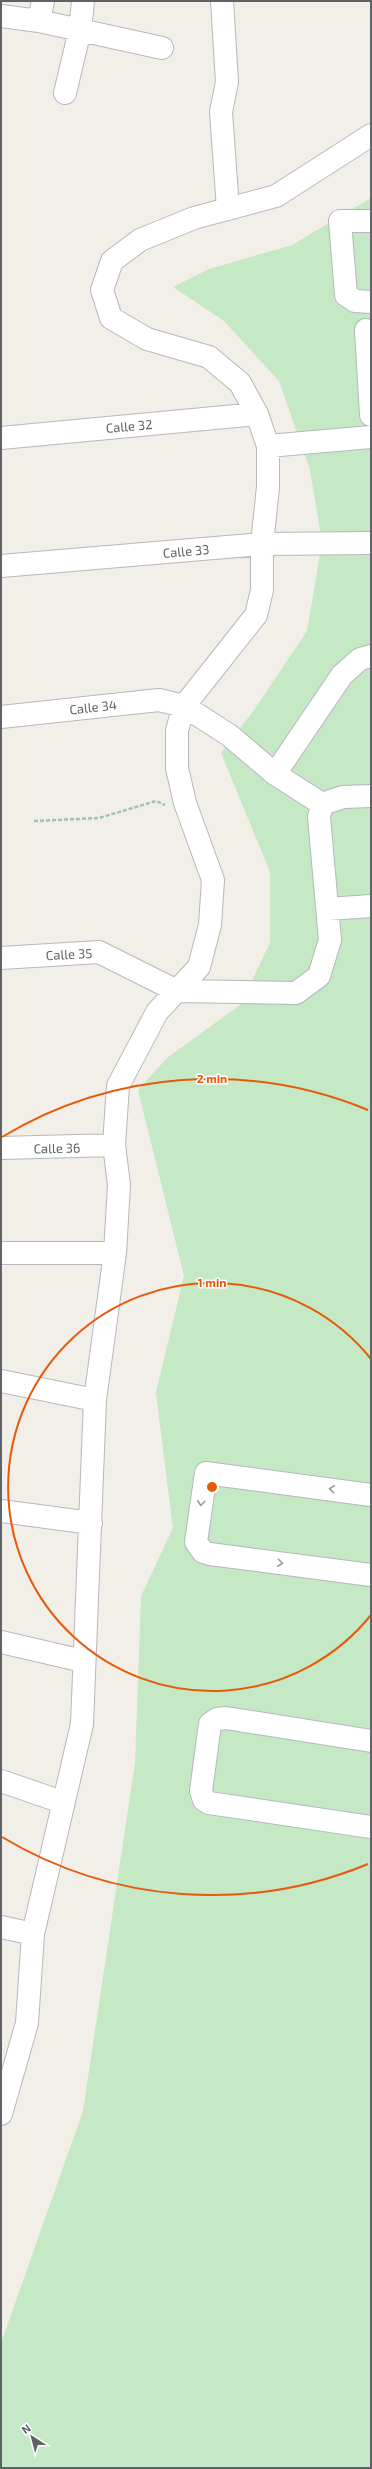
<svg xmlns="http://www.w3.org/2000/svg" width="372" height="2469" font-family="'Exo 2',sans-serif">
	<rect width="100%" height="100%" fill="#f1efe8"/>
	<path fill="#c5e8c5" d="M371 198V2468H1V2343L83 2111 135 1763 141 1596 173 1528 156 1392 184 1276 138 1090 167 1058 240 1005 270 943V872L221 753 254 710 307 631 322 542 310 470 279 381 224 321 173 287 209 269 292 245Z"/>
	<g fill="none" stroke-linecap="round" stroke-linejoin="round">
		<g stroke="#b5b8bc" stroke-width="24">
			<path id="minor" d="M222 1 227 82 221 112 228 209
				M1 16 39 21 162 48
				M39 21 43 1
				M65 93 80 30 83 1
				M371 221H340L346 295 355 301 371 302
				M366 330 371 415
				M1 438 257 414
				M268 446 371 437
				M1 566 262 544 371 543
				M1 717 159 700 184 706 229 735 275 774 322 804
				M275 774 342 675 360 659 371 656
				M322 804 343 797 371 796
				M328 909 371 906
				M1 958 99 952 177 991 296 993 319 976 330 940 319 817 322 804
				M1 1148 114 1145
				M1 1253H115
				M1 1381 95 1400
				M371 1495 206 1473 196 1542 203 1552 210 1554 371 1575
				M1 1511 91 1523
				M1 1642 83 1661
				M371 1741 226 1718 217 1719 210 1724 201 1791 204 1800 209 1803 371 1827
				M1 1781 62 1802
				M1 1927 33 1934
				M1 2114 27 2023 33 1934 82 1724 95 1400 115 1253 119 1185 114 1145 118 1086 157 1012 199 967 210 925 213 880 185 803 177 768V730L184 706 256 615 262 590V544L268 487V446L257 414 240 383 209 357 147 339 111 318 102 290 112 261 140 240 194 218 276 196 371 135"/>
		</g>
		<path stroke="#9cc7a9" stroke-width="2.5" stroke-dasharray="4 2" stroke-linecap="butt" d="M34 821 99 818 156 801 165 805"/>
		<use href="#minor" stroke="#fff" stroke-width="22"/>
	</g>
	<defs><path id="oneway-chevron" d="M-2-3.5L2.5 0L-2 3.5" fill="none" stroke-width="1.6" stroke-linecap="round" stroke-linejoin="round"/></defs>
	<g stroke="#979a9d">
		<use href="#oneway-chevron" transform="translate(332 1489) rotate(-172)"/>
		<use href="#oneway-chevron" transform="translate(201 1503) rotate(97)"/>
		<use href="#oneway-chevron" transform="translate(280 1563) rotate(7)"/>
	</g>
	<g fill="none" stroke="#e8590c" stroke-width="2">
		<path d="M371 1615A204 204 0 1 1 371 1359"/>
		<path d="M368 1864A408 408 0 0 1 2 1837M2 1137A408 408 0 0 1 368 1110"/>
	</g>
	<g text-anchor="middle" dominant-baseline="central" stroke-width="3" stroke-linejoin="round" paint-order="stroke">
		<g font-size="13" fill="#5f6368" stroke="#fff">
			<text transform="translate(129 426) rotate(-5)">Calle 32</text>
			<text transform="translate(186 551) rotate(-5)">Calle 33</text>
			<text transform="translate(93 707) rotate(-6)">Calle 34</text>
			<text transform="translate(69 954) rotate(-3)">Calle 35</text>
			<text transform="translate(57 1148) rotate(-1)">Calle 36</text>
		</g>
	</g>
	<circle cx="212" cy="1487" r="6" fill="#e8590c" stroke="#fff" stroke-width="2"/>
	<g font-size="12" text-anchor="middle" font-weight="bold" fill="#e8590c" stroke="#fff" stroke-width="3" stroke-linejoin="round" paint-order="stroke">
		<text x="212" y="1083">2 min</text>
		<text x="212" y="1287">1 min</text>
	</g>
	<rect width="372" height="2469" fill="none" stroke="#5f6368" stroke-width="4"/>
	<g transform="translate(32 2437) rotate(324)" stroke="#ffffff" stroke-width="3" paint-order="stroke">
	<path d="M0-3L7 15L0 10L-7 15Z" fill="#5f6368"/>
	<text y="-6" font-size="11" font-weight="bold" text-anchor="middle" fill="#5f6368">N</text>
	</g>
</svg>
